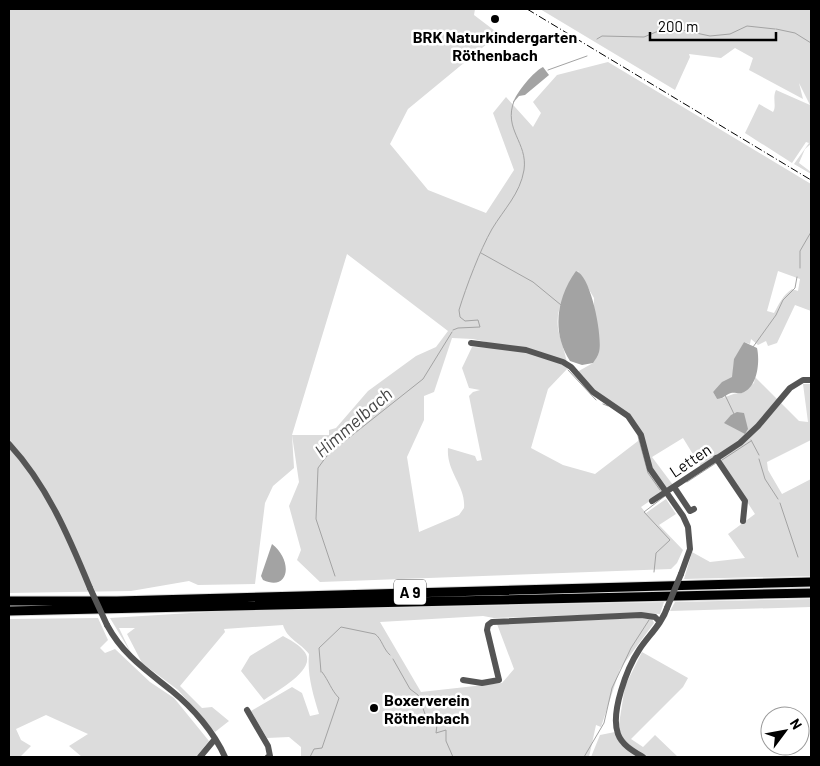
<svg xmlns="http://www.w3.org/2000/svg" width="820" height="766" font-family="Barlow,sans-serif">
	<rect width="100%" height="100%" fill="#fff"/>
	<path fill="#dcdcdc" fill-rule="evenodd" d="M9 9H475L474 15 499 34 408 109 390 144 428 190 486 213 514 170 493 113 506 97 533 127 541 113 533 102 557 75 608 62 811 184V311L795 305 777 343 768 346 766 341 758 345 751 339 750 344 744 342 734 363 733 377 713 392 717 399C727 398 730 393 742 393L754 383 755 377 799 421 808 422 803 384H811V440L767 462 768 470 782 494 811 479V576L684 579 692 552 710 562 745 558 728 534 755 514 719 459 702 469 683 438 652 457 673 485 641 507 646 513 666 499 676 514 659 525 683 550 677 563 671 569 320 582 297 560 301 550 289 506 299 482 292 435 294 468 273 486 265 503 255 584 198 585 189 581 131 591 9 593ZM347 254 448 331 436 347 416 356 368 391 336 428 329 430V435H292ZM578 271 594 298 593 363 577 372 601 398 636 423 641 433 638 441 595 474 563 465 531 448 548 389 568 368C566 355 562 345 559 333 553 309 567 291 578 271ZM778 271 800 279 798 291 792 289C783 295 779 304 774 313L767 311ZM452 338 473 339 495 344 494 348 472 347 462 368 469 388 480 390 473 392 469 396 482 460 477 461 475 456 448 448C446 472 466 486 464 508L459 515 419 532 407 457 424 420V396L434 392Z
		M540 9H811V144L805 149 799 163 811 172V174L794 164 809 143 806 142 792 163 745 133 759 104 773 112C777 106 772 98 776 90L810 105 799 83 803 99 749 70 753 58 735 48 721 58 689 54 690 57 675 90Z
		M811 599V607L670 611 675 602Z
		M664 602 660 614 638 613 494 618 483 616 380 622 421 692 502 683 514 669 497 624 638 618 652 619 654 623 620 669 601 727 596 725 589 757H301V747L289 737 267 738 251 711 292 687 302 693 310 716 319 714C313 694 307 675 309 654 301 643 287 639 283 625L224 629 225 632 180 686 202 708 212 707 229 721 215 732 178 690 142 663 127 634 135 628H119L131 653 110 618 223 611Z
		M98 618 108 640 100 648 105 653 115 649 150 682 174 698 209 741 196 757H82L69 746 88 734 46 715 16 729 21 740 31 746 20 757H9V619Z
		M283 636C290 640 298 644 303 650 321 668 276 691 264 700L241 671 250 656Z
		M642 652 688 678 683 687 631 739 643 747 655 735 678 757H591L600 735 615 732 619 724 625 686Z"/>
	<path fill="#a3a3a3" d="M543 67 549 75 525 95 519 96 513 103C516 93 534 71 543 67Z
		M576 271C591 275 603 338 599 352 598 356 595 360 593 363L582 365 570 361C551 332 557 297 576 271Z
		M744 342 757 348C760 361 758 387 742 393 739 394 734 392 731 393 725 395 723 399 717 399L713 392 722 382 732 377 734 359Z
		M737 412 744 413 748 429 745 434 724 423 731 415Z
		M272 544C293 560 290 592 263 580L261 576Z"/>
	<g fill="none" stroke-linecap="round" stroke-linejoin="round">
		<path stroke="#a3a3a3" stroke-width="1" d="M776 29 795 33 811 43
			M597 39 602 36 644 37 668 27 710 36 730 34 747 26 775 29
			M548 70 587 56
			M481 253 533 282 561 305
			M800 268V251L811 232
			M453 330 458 328 480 327 478 320 465 321 460 317 459 310C466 287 480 250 492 229 504 209 520 194 524 170 528 142 503 130 514 101
			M753 347 776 315 783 300 795 288 797 277
			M568 370 596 400
			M725 395 734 414
			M603 404 608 406
			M638 436 648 473 660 490
			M751 440 759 455
			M759 459 765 479 778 499
			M722 460 751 441
			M687 482 716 463
			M780 503 798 557
			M654 572 656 553 670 540 644 512 665 496
			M335 576 316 519 318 468 326 457 336 448 423 379 452 332
			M393 659 410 689 418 695 428 722 437 725 436 733 446 730V741L453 757
			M321 672 319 648 341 627 375 634C382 639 383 649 390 655
			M310 757 314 749 322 748 339 698C331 690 329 681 322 672
			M584 757 604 723 612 688 631 648 649 620"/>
		<g stroke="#dbdbdb" stroke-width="11">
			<path id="highway" d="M9 601H117L811 582
				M9 611 811 593"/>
		</g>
		<path stroke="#555" stroke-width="6" d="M471 343 526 350 563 362 571 367 593 392 628 416 641 435 650 469 683 516 688 527 690 549 681 574
			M9 444C47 485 69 537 90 588
			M716 458 745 501 743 521
			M674 487 690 511 694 509
			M652 501 740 443 758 426 790 388 803 380H811
			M107 625C123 655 146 670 172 691 193 708 214 732 225 757
			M463 680 482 683 499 680 487 630 488 625 492 622 641 615 655 617 660 622
			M247 710 268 746 270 756 268 757
			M200 757 215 739
			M643 757C633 751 622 745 618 734 610 713 627 668 639 650 648 636 662 624 667 608"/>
		<use href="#highway" stroke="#000" stroke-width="9"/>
		<path stroke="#000" stroke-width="1" stroke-dasharray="8 2.5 1 2.5" stroke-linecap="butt" d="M527 9 811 180"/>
		<path stroke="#555" stroke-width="6" d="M90 588 107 625
			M667 608 681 574"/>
	</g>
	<g fill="#000" stroke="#fff" stroke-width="2">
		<circle cx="495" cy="19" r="5"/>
		<circle cx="374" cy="708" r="5"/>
	</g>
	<g text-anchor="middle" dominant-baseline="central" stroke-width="5" stroke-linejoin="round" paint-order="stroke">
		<rect fill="#fff" stroke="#4c4c4c" stroke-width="1" x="394" y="579.5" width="32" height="25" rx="4"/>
		<g font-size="15" font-weight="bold" fill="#000">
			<text x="410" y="592">A 9</text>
		</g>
		<g font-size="16" font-weight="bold" fill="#000" stroke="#fff">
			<text x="495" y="36">BRK Naturkindergarten<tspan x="495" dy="18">Röthenbach</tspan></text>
			<text x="384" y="699" text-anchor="start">Boxerverein<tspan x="384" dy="18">Röthenbach</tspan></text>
		</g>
		<g font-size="16" fill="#000" stroke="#fff">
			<text transform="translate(690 460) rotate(-34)">Letten</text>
		</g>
		<g font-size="18" font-style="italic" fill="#444" stroke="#fff">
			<text transform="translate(353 422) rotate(-41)">Himmelbach</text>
		</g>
	</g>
	<rect width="820" height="766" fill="none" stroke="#000000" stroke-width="20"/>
	<g transform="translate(785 731) rotate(58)"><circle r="24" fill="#ffffff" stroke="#999999"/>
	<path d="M0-4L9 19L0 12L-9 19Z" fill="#000000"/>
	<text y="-8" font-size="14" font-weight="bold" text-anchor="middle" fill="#000000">N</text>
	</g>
	<path d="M650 32v8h126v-8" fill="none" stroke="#000000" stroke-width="2.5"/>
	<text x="658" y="32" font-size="15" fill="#000000" stroke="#ffffff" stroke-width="4" paint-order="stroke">200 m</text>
</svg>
